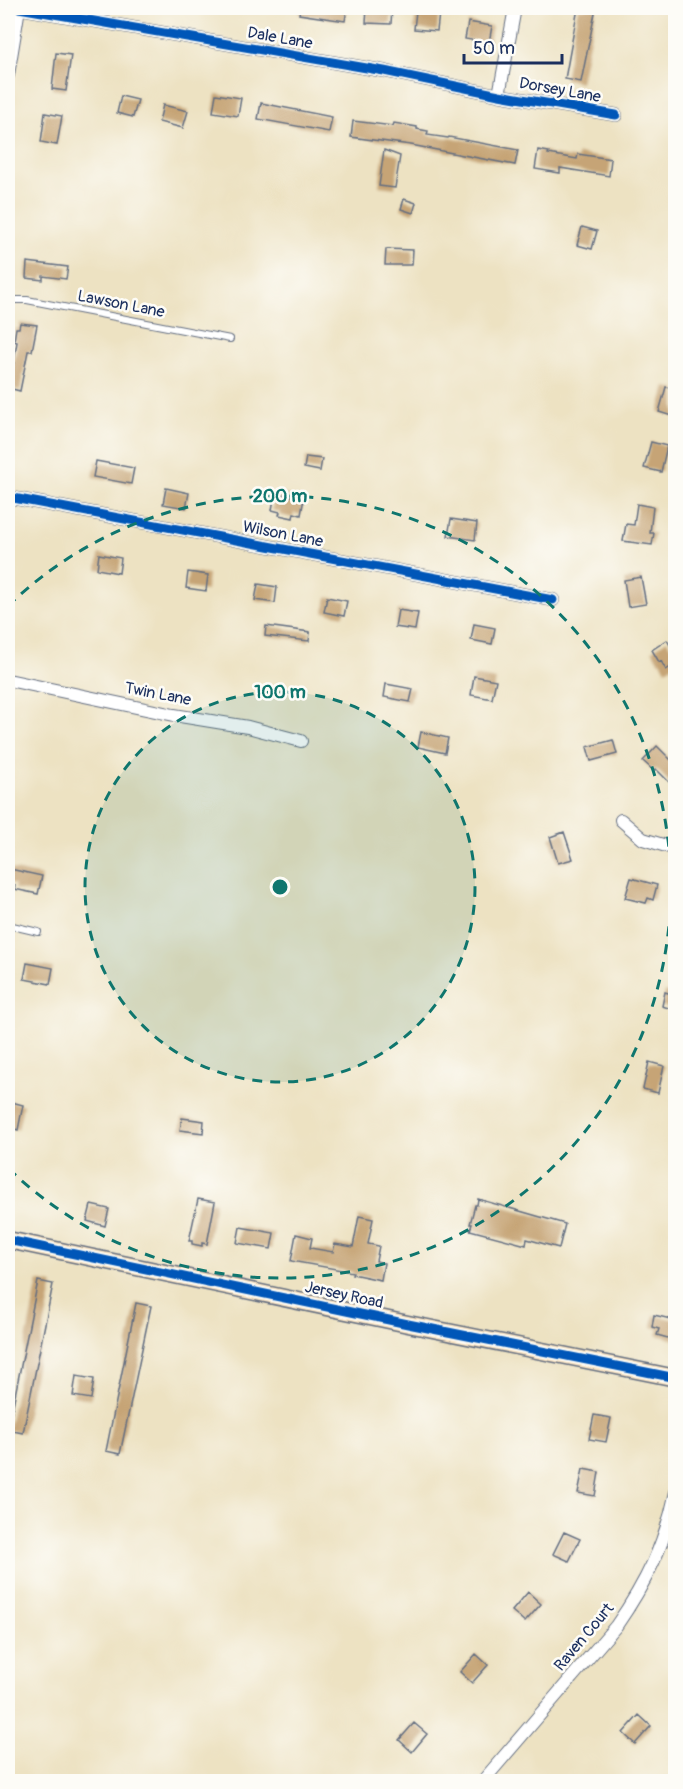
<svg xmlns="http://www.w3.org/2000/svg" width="683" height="1789" font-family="Pangolin,sans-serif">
	<rect width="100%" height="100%" fill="#fdfcf7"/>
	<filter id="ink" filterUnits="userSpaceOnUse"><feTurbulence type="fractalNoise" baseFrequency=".0167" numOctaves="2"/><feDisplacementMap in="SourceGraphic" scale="12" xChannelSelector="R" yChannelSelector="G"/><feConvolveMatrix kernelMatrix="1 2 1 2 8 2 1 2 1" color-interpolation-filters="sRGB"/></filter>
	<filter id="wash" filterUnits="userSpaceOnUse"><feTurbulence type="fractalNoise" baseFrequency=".008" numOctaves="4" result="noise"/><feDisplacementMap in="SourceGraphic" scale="24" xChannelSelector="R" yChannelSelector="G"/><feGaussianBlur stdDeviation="1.35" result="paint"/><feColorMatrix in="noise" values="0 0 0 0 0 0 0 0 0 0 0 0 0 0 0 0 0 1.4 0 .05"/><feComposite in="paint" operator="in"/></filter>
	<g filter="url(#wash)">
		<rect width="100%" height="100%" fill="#ede2c2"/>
		<g id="blocks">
			<path fill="#c6a476" d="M300 8H347L345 21 299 14Z
				M367 8H392L391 24 366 23Z
				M578 8H596L581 82 565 79Z
				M416 11 439 13 437 31 414 29Z
				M468 22 492 26 489 43 465 39Z
				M56 53 71 55 66 91 52 89Z
				M216 94 241 98 238 116 213 112Z
				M121 96 138 100 133 117 117 113Z
				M261 103 332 117 329 132 258 119Z
				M163 105 188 111 183 128 159 122Z
				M45 113 62 116 57 145 41 142Z
				M353 121 393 126 394 123 417 127V129L428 131 427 135 448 138 449 137 518 150 515 165 411 145 351 137Z
				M384 150 400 156 395 188 379 186Z
				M538 150 549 152 548 154 577 159 578 154 611 159 609 176 560 168V173L535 169Z
				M404 199 416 203 413 213 401 209Z
				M582 227 597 231 592 249 577 245Z
				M386 249 413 250 412 265H385Z
				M27 262 68 267 66 279 43 276V280L26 278Z
				M20 323 37 325 32 351H28L20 391 8 388V372L9 366 13 367 17 342 14 341 16 328H19Z
				M666 387 675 389V417L659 412Z
				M651 442 667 446 661 472 644 468Z
				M306 457 322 459 320 471 304 468Z
				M96 461 134 468 131 484 93 477Z
				M166 488 189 493 186 508 163 504Z
				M275 493 304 498 301 515 294 513 293 518 279 515 280 512 272 510Z
				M637 504 653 507 650 533H654L652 545 623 541 626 524 634 525Z
				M451 519 477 523 475 540 448 536Z
				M99 554 121 558 119 573 97 569Z
				M188 572 208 575 206 591 186 588Z
				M641 577 646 604 628 607 624 580Z
				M258 584 277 587 275 603 255 600Z
				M327 597 347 601 344 616 324 612Z
				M398 610 418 613 415 630 395 627Z
				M474 624 495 628 492 644 471 640Z
				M266 626 310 632 309 641 265 636Z
				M667 640 675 654V664L666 670 661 661 659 662 652 650Z
				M474 676 496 680 492 699 471 695Z
				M386 684 413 689 410 702 384 697Z
				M421 732 448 738 445 753 418 747Z
				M613 740 617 754 591 761 587 747Z
				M657 746 675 764V788L656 769 654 771 643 761Z
				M564 832 573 859 558 863 550 837Z
				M10 869 42 876 38 894 14 889 15 885 8 883Z
				M631 878 657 885 653 900 648 898 646 903 625 898Z
				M27 963 53 968 50 984 24 979Z
				M665 992 675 995V1010L662 1006Z
				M649 1062 664 1066 658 1093 643 1089Z
				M8 1101 23 1105 18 1130 8 1127Z
				M182 1118 204 1121 203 1133 180 1130Z
				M198 1199 215 1202 207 1244 202 1243V1246L192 1244V1241H189Z
				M478 1199 565 1224 559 1248 527 1239 526 1245 470 1230 472 1224H470L475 1205H477Z
				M91 1205 109 1209 105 1226 87 1221Z
				M359 1216 373 1219 368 1244 379 1246 376 1261 384 1263 381 1280 352 1274 353 1272 291 1261 296 1234 312 1238 310 1248 333 1252 335 1244 353 1247Z
				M240 1227 274 1233 271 1249 237 1243Z
				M38 1281 53 1284 23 1433 8 1430Z
				M136 1303 151 1306 120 1454 106 1451Z
				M654 1315 675 1320V1340L657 1335 659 1329 652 1327Z
				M76 1376 94 1379 91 1399 73 1396Z
				M594 1415 611 1418 606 1442 589 1439Z
				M583 1469 599 1472 595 1496 578 1493Z
				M564 1532 580 1539 569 1561 553 1554Z
				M528 1592 541 1604 525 1622 512 1611Z
				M476 1654 488 1665 472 1683 460 1672Z
				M639 1715 651 1726 635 1744 623 1733Z
				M414 1723 427 1734 412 1752 399 1740Z"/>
		</g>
	</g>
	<g filter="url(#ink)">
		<use href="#blocks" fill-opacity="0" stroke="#646e81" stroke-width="1.5"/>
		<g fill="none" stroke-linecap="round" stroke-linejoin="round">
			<g stroke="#646e81" stroke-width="8">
				<path id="lane" d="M8 300H27L230 339
					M8 925 38 932"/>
			</g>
			<g stroke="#646e81" stroke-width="14">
				<path id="street" d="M19 8 384 71 499 95 616 115
					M8 75 19 8
					M499 95 515 8
					M8 497 553 600
					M8 680 174 715 248 727 301 741
					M621 820 643 839 676 849
					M482 1782 616 1626C646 1583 665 1544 676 1492"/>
			</g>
			<g stroke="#646e81" stroke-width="19">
				<path id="secondary" d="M8 1240 408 1324 676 1378"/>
			</g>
			<use href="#lane" stroke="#fff" stroke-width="6"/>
			<use href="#street" stroke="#fff" stroke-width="12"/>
			<use href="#secondary" stroke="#fce6c4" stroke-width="16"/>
			<g stroke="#fdfcf7" stroke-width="13">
				<path id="cycleway" d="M19 8 384 71 499 95 616 115
					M8 497 553 600
					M8 1240 408 1324 676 1378"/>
			</g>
			<use href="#cycleway" stroke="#0057b8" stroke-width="9"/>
		</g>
	</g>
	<circle cx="280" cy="887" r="195" fill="#0f766e" fill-opacity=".12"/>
	<g fill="none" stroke="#0f766e" stroke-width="3" stroke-dasharray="10 8">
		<circle cx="280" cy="887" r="195"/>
		<path d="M8 606A391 391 0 1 1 8 1168"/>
	</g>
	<g text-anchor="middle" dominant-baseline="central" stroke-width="5" stroke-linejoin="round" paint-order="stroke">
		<g font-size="16" fill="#1b2f5e" stroke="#fdfcf7">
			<text transform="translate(280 38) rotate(10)">Dale Lane</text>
			<text transform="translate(560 90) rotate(10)">Dorsey Lane</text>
			<text transform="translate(121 304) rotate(11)">Lawson Lane</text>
			<text transform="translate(283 534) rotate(11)">Wilson Lane</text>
			<text transform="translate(158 694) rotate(11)">Twin Lane</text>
			<text transform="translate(344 1295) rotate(12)">Jersey Road</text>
			<text transform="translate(584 1637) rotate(-50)">Raven Court</text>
		</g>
	</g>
	<circle cx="280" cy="887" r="9" fill="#0f766e" stroke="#fdfcf7" stroke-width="3"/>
	<g font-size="18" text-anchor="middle" font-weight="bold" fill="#0f766e" stroke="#fdfcf7" stroke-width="5" stroke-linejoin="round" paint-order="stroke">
		<text x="280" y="502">200 m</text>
		<text x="280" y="698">100 m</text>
	</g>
	<rect width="683" height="1789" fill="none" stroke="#fdfcf7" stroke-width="30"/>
	<path d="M464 54v9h98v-9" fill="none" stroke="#1b2f5e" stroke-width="3"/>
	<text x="473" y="54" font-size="18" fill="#1b2f5e" stroke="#fdfcf7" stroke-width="4.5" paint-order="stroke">50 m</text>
</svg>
